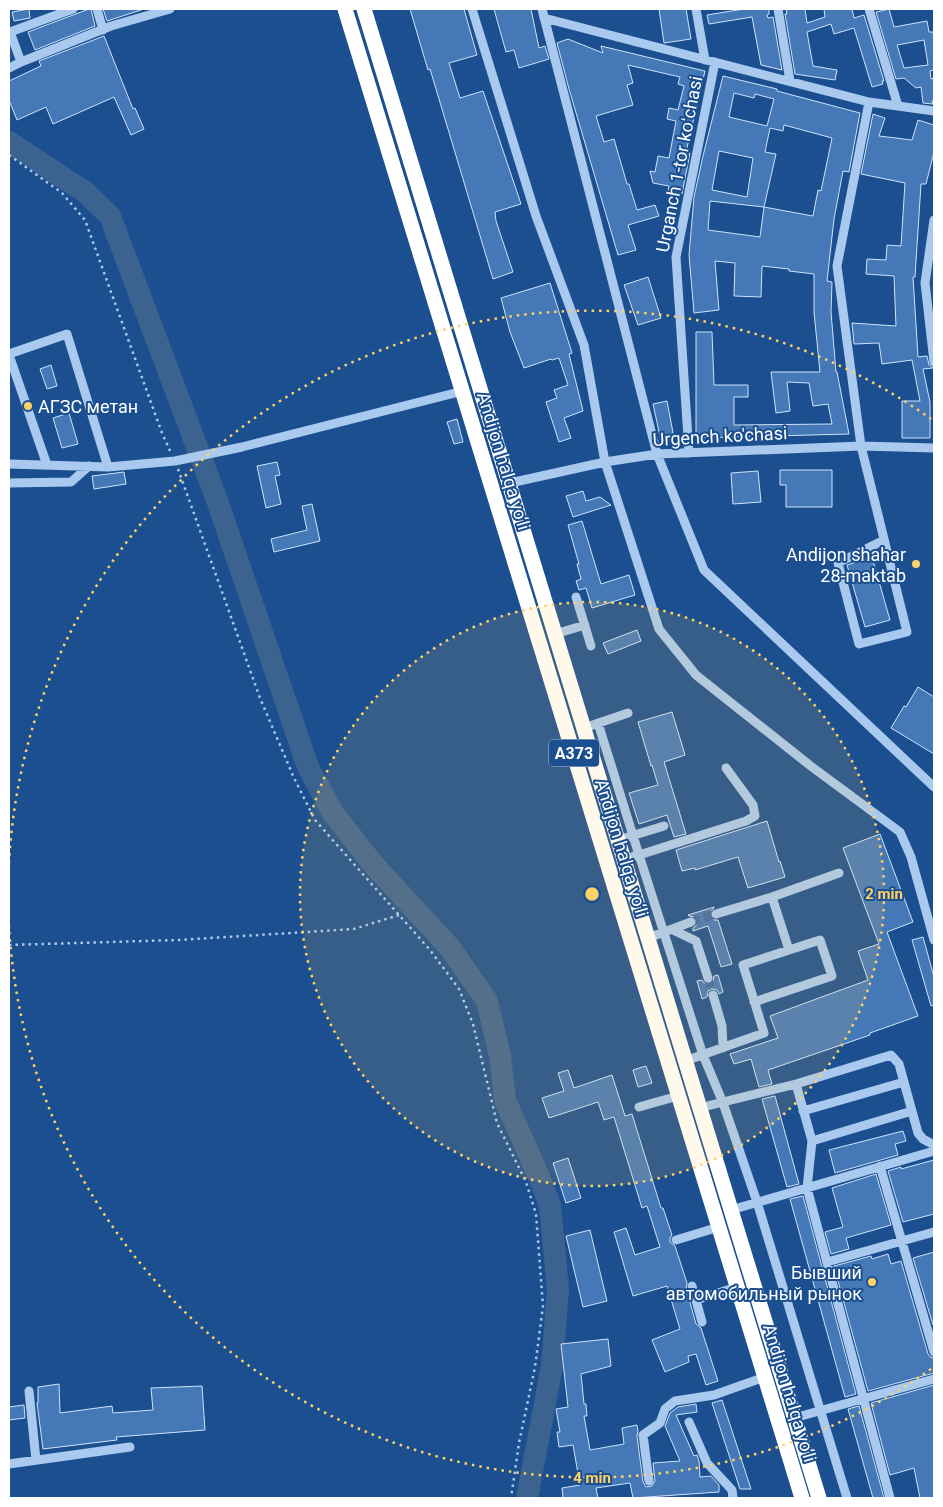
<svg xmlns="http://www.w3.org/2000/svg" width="943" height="1507" font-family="Roboto,sans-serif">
	<rect width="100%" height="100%" fill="#1b4f8f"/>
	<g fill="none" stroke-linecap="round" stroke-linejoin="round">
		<path stroke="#3c6290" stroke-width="22" d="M9 142 85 192 110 216 218 503 308 767 333 813 372 863 451 949 487 1001 500 1056 505 1100 539 1177 550 1205 558 1289 552 1366 527 1498"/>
	</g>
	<path fill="#4478b7" stroke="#cfe3fa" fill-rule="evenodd" d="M29 9 30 18 14 21 12 12Z
		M89 9H91L95 26 35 50 28 32Z
		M103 9H141V10L107 21Z
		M410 9H464L477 55 449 63 460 98 483 91 521 204 495 212 496 221 513 272 493 279 430 69 428 70Z
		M494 9H531L539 48 545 46 549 59 519 68 514 50 506 52Z
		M659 9H686L691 39 664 43Z
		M744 9H769V14L767 15 768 18 773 17 782 70 761 65 752 17 709 24 707 15Z
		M786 9H805L807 23 825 17 824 9H852L854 18 864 15 884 81H882L883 84 872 87 854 28 834 34 831 24 807 32 813 66 837 70 835 80 795 74 785 14H787Z
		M889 9 894 27 927 21 929 32H933L934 40V70L930 71 931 79 934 78V101H932L933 104 923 103 921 87 916 88 904 78 896 79 876 12ZM924 40 928 65 904 68 897 45Z
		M104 36 133 109 135 108 144 129 131 135 114 97 53 124 46 107 17 120 9 100V81L41 66 39 61Z
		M568 39 603 53 601 46 705 71 686 152 690 153 682 194 668 191 669 186 653 183 650 171 655 172 658 156 669 158 676 121 667 119 669 108 678 110 684 86 678 84 680 77 628 65 633 83 627 85 633 105 596 116 604 142 614 139 627 184H629L637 210 655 205 659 216 628 225 636 250 618 255 569 89 557 43Z
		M723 76 777 89V91L860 113 849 172 843 171 834 219 827 281 832 282 831 312 836 372H837L849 434 696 438V332H712L714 385H748V397H734V425L832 424 828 404 813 406 809 383 787 382 790 411 776 413 771 372H820L814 312V274L789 271V269L762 266 761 297 734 296 735 263 715 261 719 310 694 313 689 255 694 197 703 156ZM734 93 754 98 755 94 774 99 767 126 729 117ZM784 125 832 138 821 191 818 190 813 216 764 207 776 154 765 152 770 128 783 131ZM719 151 753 158 747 197 712 190ZM710 201 764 207 760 237 708 230Z
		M873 114 885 118 879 136 912 140 918 120 934 125V152L926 184H921L915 277H913L918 357 927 356 929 365 933 368 923 369 930 402V438H902V401H920L912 360 882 364 879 343 854 344 852 323 896 326 894 276 866 274 867 259 886 260 887 245 901 246 905 183 861 174Z
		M648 277 661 318 638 325 624 285Z
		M550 283 572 353 569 354 583 411 564 418 571 438 559 442 546 402 557 398 554 390 568 385 559 358 552 360 551 359 524 368 510 332 501 298Z
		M51 365 57 386 47 389 40 369Z
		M667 401 674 438 661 441 653 404Z
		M69 413 78 444 62 448 53 418Z
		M457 419 463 442 454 444 447 422Z
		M277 462 280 475 275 476 281 504 266 508 257 466Z
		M780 470H832V507H786V485H780Z
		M758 471 761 502 733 504 731 473Z
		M124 472 126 484 94 489 92 476Z
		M583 491 586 501 600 497 611 505 573 517 566 496Z
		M312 504 320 541 274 552 271 539 307 530 302 506Z
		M582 521 601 584 629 575 635 595 592 608 586 588 579 590 576 581 581 579 577 564H579L568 525Z
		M872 557 890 620 865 627 847 565Z
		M637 630 641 641 608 654 603 643Z
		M918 687 934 697V754L891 728 904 706 906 707Z
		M672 712 685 755 664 762 686 834 674 837 667 815 639 824 629 793 658 785 652 765 651 766 638 722Z
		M767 821 779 862 780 861 785 877 748 888 738 857 695 870V868L682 871 676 850Z
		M880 834 913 922 887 932 918 1016 870 1033V1035L768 1070 772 1084 759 1087 751 1059 734 1064 730 1054 778 1038 770 1016 868 980 858 951 879 944 843 848Z
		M714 907V908L710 912V916L714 920H718L732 964 721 967 708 926 693 931V928L696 926 697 920 695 917 689 916 688 915Z
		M923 937 934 977V1005L931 1006 912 940Z
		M718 975 723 992 719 994 717 990 712 989 708 991 707 997 702 999 697 981 702 980 704 983 709 984 713 982 714 976Z
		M646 1066 652 1083 638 1087 633 1070Z
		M568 1070 574 1088 612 1075 625 1116 632 1114 661 1208H663L672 1235 670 1238V1242L675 1246 687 1283 686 1288 696 1324 701 1328 718 1381 706 1385 696 1354 688 1356 689 1362 665 1372 652 1340 680 1329 667 1286 633 1296 614 1232 626 1228 635 1255 660 1247 647 1206 642 1208 614 1117 604 1120 598 1102 549 1118 542 1098 564 1091 558 1073Z
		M775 1096 799 1184 787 1187 762 1099Z
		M903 1131 906 1141 895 1144 898 1155 835 1173 829 1150Z
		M568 1158 581 1198 566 1203 553 1163Z
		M934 1160V1214L903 1222 888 1171 901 1167V1169Z
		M876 1174 891 1225 846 1238 849 1249 831 1254 825 1232 843 1227 832 1188Z
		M803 1196 856 1394 845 1397 790 1199Z
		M590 1230 607 1301 583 1307 566 1236Z
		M934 1252V1325H933L913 1258Z
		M888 1254 891 1264 901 1261 928 1354 930 1357 934 1358V1373L868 1391 834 1266 871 1256 872 1259Z
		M608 1339 611 1366 581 1374 584 1404H586L587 1416H584L590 1450 624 1444 622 1428 637 1425 638 1431 637 1436 643 1482 646 1487 652 1486 655 1481 653 1463 680 1461 665 1426 670 1413 678 1407 696 1404 697 1412 676 1415 694 1456 697 1455 699 1461 700 1477 711 1476 719 1485V1492L633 1498 630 1483 596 1488 598 1498H563L562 1488 580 1485 573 1445 559 1447 557 1432H560L556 1409 568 1407 561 1344Z
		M59 1384 60 1413 112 1406 113 1413 153 1410 151 1388 202 1386 205 1430 116 1437 117 1440 43 1449 37 1403H38V1387Z
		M934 1385V1498H920L914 1468 890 1475 871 1403Z
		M722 1400 751 1489H740L712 1403Z
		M24 1405 25 1418 9 1420V1407Z
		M859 1406 884 1498H873L848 1409Z"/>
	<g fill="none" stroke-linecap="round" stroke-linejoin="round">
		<path stroke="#3d69a0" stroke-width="9" stroke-dasharray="9 4.5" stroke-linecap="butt" d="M691 922 716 914
			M708 978 713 995"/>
		<path stroke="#a9c9ee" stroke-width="2.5" stroke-dasharray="2.5 4" stroke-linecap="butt" d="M9 155 62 193 85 220 162 433 171 453
			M178 469 260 698 294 778 315 820 430 950 459 989 473 1024 497 1123 526 1182 536 1214 543 1306 535 1367 519 1443 511 1498
			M9 945 179 940 354 929 399 915"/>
		<path stroke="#a9c9ee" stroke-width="9" d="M97 9 103 30
			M472 9 536 216 584 345 605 462 659 629 696 675 812 767 900 832 911 857 934 940
			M542 9 657 454 704 570 934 787
			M696 9 705 60
			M778 9 790 81
			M869 9 898 106
			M544 18 869 102 934 111
			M21 62 10 32 73 9
			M9 68 21 62 111 26 170 9
			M869 102 837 266 861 446 907 632 859 644 838 563 884 540
			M934 220 925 283 934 362
			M9 354 67 334 108 467
			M9 355 47 465
			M689 453 676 257 715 62
			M9 464 108 467 175 461 242 447 463 391
			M9 483 71 482 89 466
			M510 483 605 462 657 454 861 446 934 448
			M576 597 591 646
			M555 634 585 625
			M598 723 639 855 634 856
			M584 728 628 713
			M726 768 753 805 755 816 746 821 639 855 703 1055 723 1103 757 1202 847 1498
			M618 840 664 826
			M772 897 839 873
			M673 930 696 941 708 978
			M648 938 691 922
			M713 995 722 1026 723 1048
			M754 1002 832 976 820 940 789 950
			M685 1061 764 1033 743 965 789 950 772 897 716 914
			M796 1084 812 1141 807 1188 890 1498
			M639 1107 678 1096
			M699 1108 796 1084 891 1055 899 1064 918 1133 923 1139 934 1145
			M803 1111 904 1082
			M812 1141 912 1111
			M880 1166 934 1352
			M731 1210 934 1151
			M676 1240 719 1227
			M827 1262 934 1232
			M692 1286 702 1322
			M696 1300 737 1287
			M29 1391 36 1460
			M794 1418 934 1379
			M689 1422 707 1463 732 1490 733 1498
			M9 1464 130 1447
			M649 1481 643 1435 660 1423 665 1409 675 1401 714 1395 765 1377"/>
		<path stroke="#fff" stroke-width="15" d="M345 9 802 1498
			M364 9 819 1498"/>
	</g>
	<circle cx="592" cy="894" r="292" fill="#ffd166" fill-opacity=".12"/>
	<g fill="none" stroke="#ffd166" stroke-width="2.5" stroke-dasharray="2.5 5">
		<circle cx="592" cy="894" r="292"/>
		<path d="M931 1369A584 584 0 0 1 9 925M9 863A584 584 0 0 1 931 419"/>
	</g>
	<g fill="#ffd166" stroke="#1b4f8f" stroke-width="2">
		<circle cx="28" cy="406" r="5"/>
		<circle cx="916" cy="564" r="5"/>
		<circle cx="872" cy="1282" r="5"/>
	</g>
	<g text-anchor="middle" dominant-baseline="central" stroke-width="4" stroke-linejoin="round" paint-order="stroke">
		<rect fill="#1b4f8f" stroke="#bbcadd" stroke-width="1" x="549" y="739.5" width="50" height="27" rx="4"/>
		<g font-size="16" font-weight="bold" fill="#fff">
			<text x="574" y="753">A373</text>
		</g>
		<g font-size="18" fill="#fff" stroke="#1b4f8f">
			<text transform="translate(679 164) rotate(-79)">Urganch 1-tor koʻchasi</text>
			<text transform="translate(720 436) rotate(-3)">Urgench ko'chasi</text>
			<text transform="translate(504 461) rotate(73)">Andijon halqa yo‘li</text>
			<text transform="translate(622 848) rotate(73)">Andijon halqa yo‘li</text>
			<text transform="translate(790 1393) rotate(73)">Andijon halqa yo‘li</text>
		</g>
		<g font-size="18" fill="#fff" stroke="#1b4f8f" text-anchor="end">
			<text x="38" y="406" text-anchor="start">АГЗС метан</text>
			<text x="906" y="554">Andijon shahar<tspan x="906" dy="21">28-maktab</tspan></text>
			<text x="862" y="1272">Бывший<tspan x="862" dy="21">автомобильный рынок</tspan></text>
		</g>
	</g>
	<circle cx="592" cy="894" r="8" fill="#ffd166" stroke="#1b4f8f" stroke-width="2.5"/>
	<g font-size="15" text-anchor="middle" font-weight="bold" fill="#ffd166" stroke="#1b4f8f" stroke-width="4" stroke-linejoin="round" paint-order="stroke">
		<text x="884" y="899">2 min</text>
		<text x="592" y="1483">4 min</text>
	</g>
	<rect width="943" height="1507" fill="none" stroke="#ffffff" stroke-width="20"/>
</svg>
